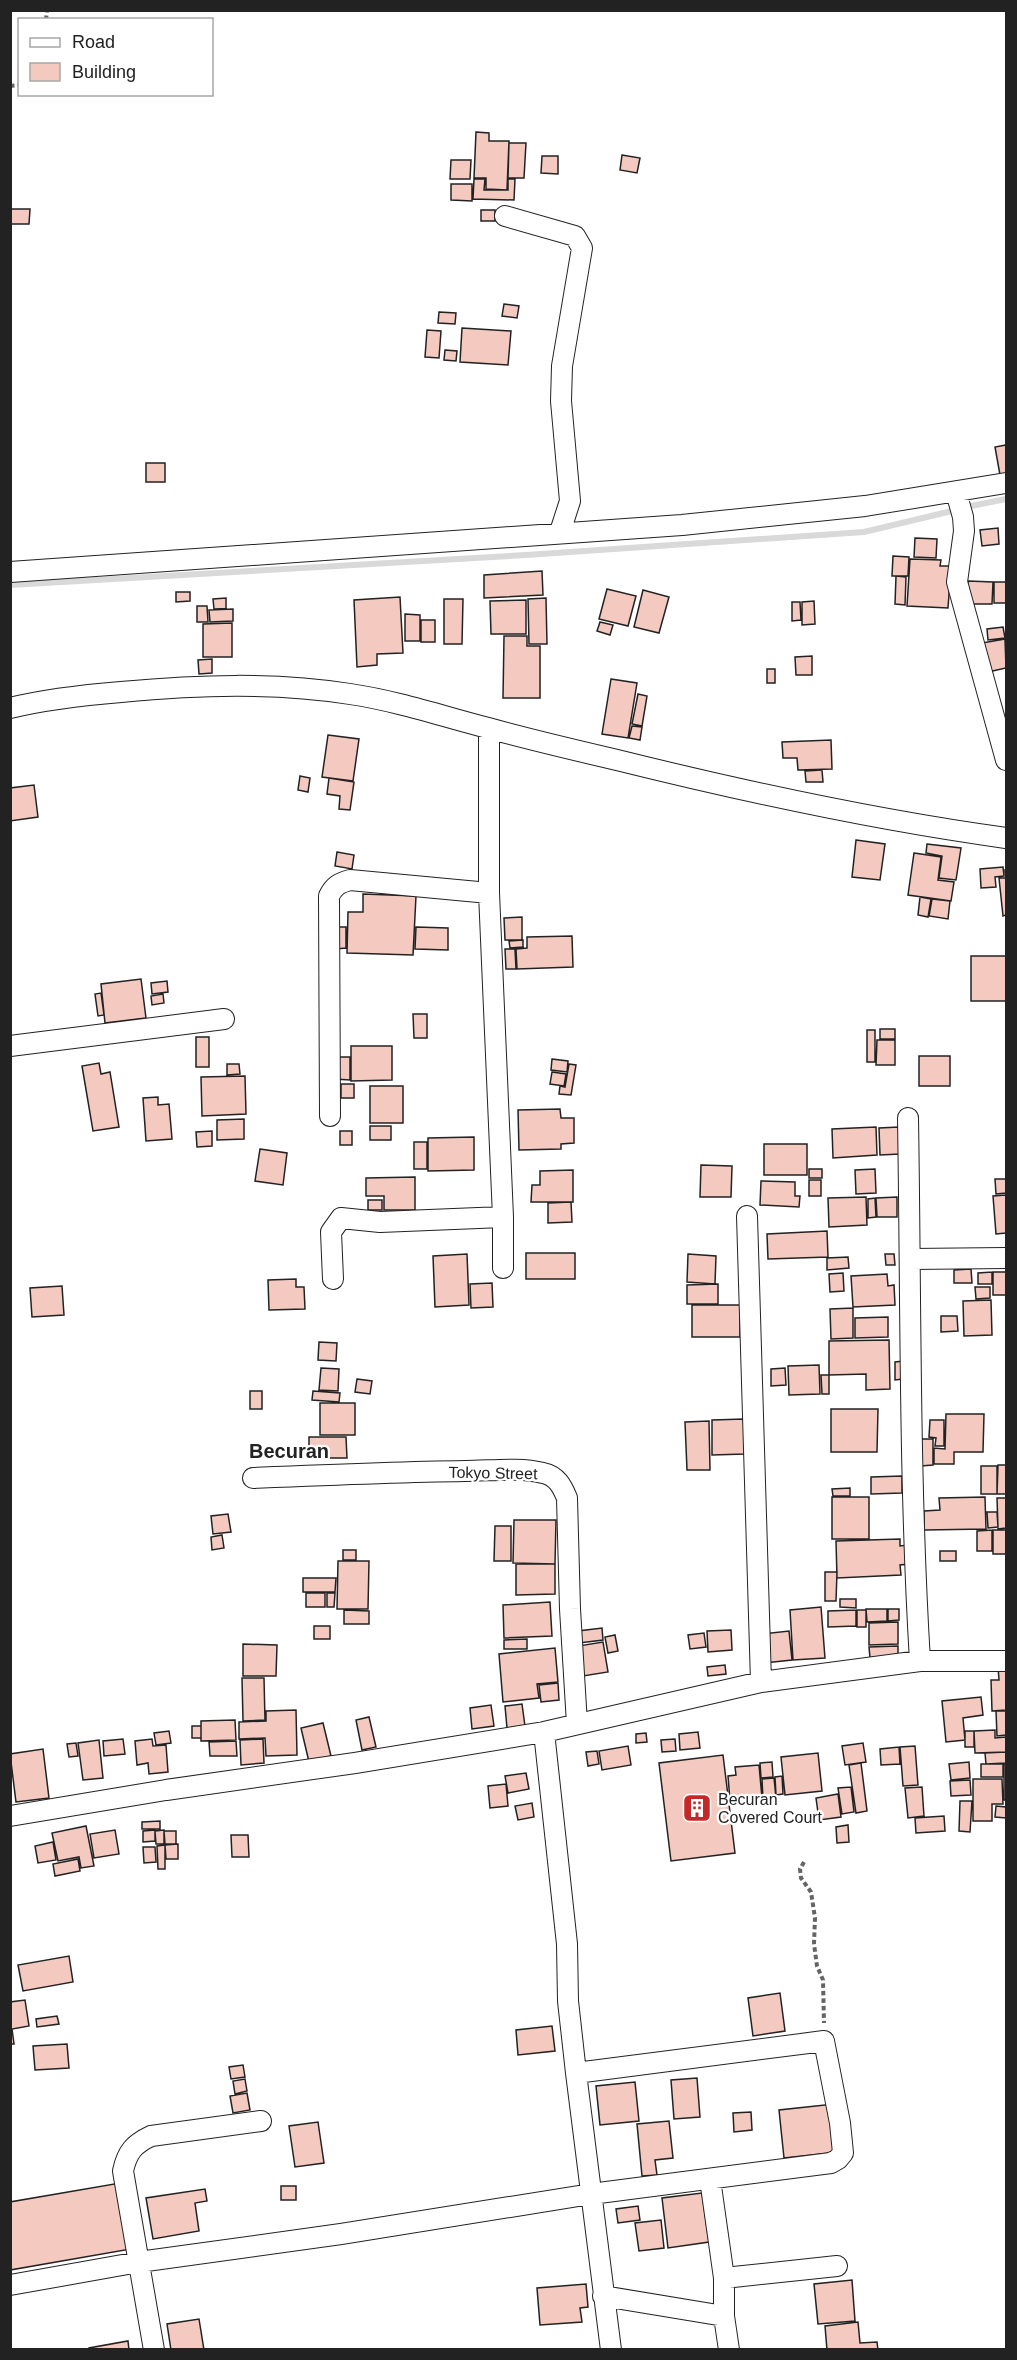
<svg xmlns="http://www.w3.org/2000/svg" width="1017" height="2360" font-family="Arial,sans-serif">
	<rect width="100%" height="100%" fill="#fff"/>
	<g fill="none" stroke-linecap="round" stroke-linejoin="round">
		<path stroke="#d9d9d9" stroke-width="6" d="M971 506 1006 499
			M10 585 526 555 864 532 952 511"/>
	</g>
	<path fill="#f3c9c0" stroke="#222" stroke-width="1.5" d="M476 132 489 133V141H509L507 190 486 189V178H474Z
		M509 143H526L524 178H508Z
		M622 155 640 158 637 173 620 170Z
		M542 156H558V174L541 173Z
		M451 160H471L470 179H450Z
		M474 179H485L484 190H508V179H515L514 200 473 199Z
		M451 184H472V201L451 200Z
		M10 209H30L29 224H10Z
		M481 210H495V221H481Z
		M504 304 519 306 517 318 502 316Z
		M439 312 456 313 455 324 438 323Z
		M462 328 511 331 508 365 460 362Z
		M427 330 441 331 439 358 425 357Z
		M445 350 457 351 456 361 444 360Z
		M1006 445V474L1000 475 995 447Z
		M146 463H165V482H146Z
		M998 528 999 544 982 546 980 530Z
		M915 538 937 539 936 558 914 557Z
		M893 556 909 557 908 576H892Z
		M910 559 941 560 940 566H951L948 608 907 606Z
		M542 571 543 595 484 598V575Z
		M896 576 906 577 905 605 895 604Z
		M968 581 993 582 992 604H967Z
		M994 582H1006V603H994Z
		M607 589 636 596 628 626 599 619Z
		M643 590 669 597 659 633 634 627Z
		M176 592H190V601L176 602Z
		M400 597 403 653 377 654V665L357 667 354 600Z
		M226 598V609H214L213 599Z
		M546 598 547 644H529L528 599Z
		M444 599H463L462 644H444Z
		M526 600V634H491L490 601Z
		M814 601 815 624 802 625V602Z
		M792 602H800L801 620 792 621Z
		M197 606H207L208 622H197Z
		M233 609V621L210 622 209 610Z
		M405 614 420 615V641H405Z
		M421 620H435V642H421Z
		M600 622 613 625 610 635 597 631Z
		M232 623V657H203V624Z
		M1003 627 1005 638 988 640 987 629Z
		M504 636H527V646H540V698H503Z
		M1005 639 1006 668 988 672 982 643Z
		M812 656V675H796L795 657Z
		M212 659V673L199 674 198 660Z
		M767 669H775V683H767Z
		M611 679 637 683 628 738 602 734Z
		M638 694 647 696 642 726 632 724Z
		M632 726 642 727 640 740 629 738Z
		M328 735 359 739 353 781 322 777Z
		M831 740 832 769 798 770 797 758H783L782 742Z
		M822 770 823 782H806L805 771Z
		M300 776 310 778 308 792 298 790Z
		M329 778 354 782 350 810 339 809 340 796 327 794Z
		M34 785 38 817 10 821V788Z
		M856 840 885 844 880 880 852 877Z
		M927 844 961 848 956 880 939 878 942 856 926 853Z
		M337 852 354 855 352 869 335 866Z
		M914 853 941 857 938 880 954 882 951 901 908 895Z
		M1003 867 1004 876 995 877 996 887 981 888 980 869Z
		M1005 870H1006V915L1003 916 999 878H1006Z
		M363 894 416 896 413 955 347 953 348 912H363Z
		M920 897 931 899 928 917 918 915Z
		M932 899 950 901 948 919 929 916Z
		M522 917V940H505L504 918Z
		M336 927H346V948L336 949Z
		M416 927 448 928V950L415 949Z
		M572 936 573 967 517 969 516 949 527 948V937Z
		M523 940V947L510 948 509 941Z
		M505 949H515L516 969H506Z
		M971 956H1006V1001H971Z
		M141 979 146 1018 105 1023 101 984Z
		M167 981 168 992 152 994 151 983Z
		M101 993 104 1015 98 1016 95 994Z
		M163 994 164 1003 152 1005 151 996Z
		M413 1014H427V1038H414Z
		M880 1029H895V1039H880Z
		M867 1030H875V1062H867Z
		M196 1037H209V1067H196Z
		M877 1040H895V1065H876Z
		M351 1046H392V1080L351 1081Z
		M919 1056H950V1086H919Z
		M335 1057H350V1080L334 1079Z
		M552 1059 568 1061 567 1072 551 1070Z
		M99 1063 101 1074 110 1072 119 1127 93 1131 82 1066Z
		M227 1064H239L240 1074 227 1075Z
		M569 1064 576 1065 571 1095 559 1094 560 1086 565 1087Z
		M552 1072 566 1074 564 1086 550 1084Z
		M245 1076 246 1114 202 1116 201 1077Z
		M341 1084H354V1098H341Z
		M370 1086H403V1123H370Z
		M158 1097V1105L169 1104 172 1139 146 1141 143 1098Z
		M560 1109 561 1118H574V1143L561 1144V1149L519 1150 518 1110Z
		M244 1119V1139L217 1140V1120Z
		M370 1126H391V1140H370Z
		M876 1127 877 1155 833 1158 832 1129Z
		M899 1127 900 1154 880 1155 879 1128Z
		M212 1131V1146L197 1147 196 1132Z
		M340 1131H352V1145H340Z
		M474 1137V1170L428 1171V1138Z
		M414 1142H427V1169H414Z
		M764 1144H807V1175H764Z
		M260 1149 287 1153 283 1185 255 1181Z
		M701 1165 732 1166 731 1197H700Z
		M809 1169H822V1178H809Z
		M875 1169 876 1193 856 1194 855 1170Z
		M573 1170V1202H531L532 1185H540V1171Z
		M415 1177V1210H384V1196H366V1178Z
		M995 1179H1006V1193L996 1194Z
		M809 1180H821V1196H809Z
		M761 1181 795 1182V1196H800L799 1207 760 1205Z
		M1006 1195V1233L996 1234 993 1196Z
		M866 1197 867 1225 829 1227 828 1198Z
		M897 1197V1217H877L876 1198Z
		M875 1198 876 1217 868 1218V1199Z
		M368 1200H382V1210H368Z
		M571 1202 572 1222 548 1223V1203Z
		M827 1231 828 1257 768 1259 767 1234Z
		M526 1253H575V1279H526Z
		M467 1254 469 1305 435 1307 433 1256Z
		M688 1254 716 1256 715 1284 687 1282Z
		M885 1254H894L895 1265H886Z
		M848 1257 849 1268 827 1270V1258Z
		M971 1269 972 1283H954V1270Z
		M992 1272V1284H978V1273Z
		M993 1272H1006V1295H993Z
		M843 1273 844 1291 830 1292 829 1274Z
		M887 1274 888 1286 894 1285 895 1305 853 1307 851 1276Z
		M296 1279V1287H304L305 1309 269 1310 268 1280Z
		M492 1283 493 1307 471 1308 470 1284Z
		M718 1284V1304H687V1285Z
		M62 1286 64 1315 32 1317 30 1288Z
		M975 1287H990V1298L976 1299Z
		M991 1300 992 1335 964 1336 963 1301Z
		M692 1305H740V1337H692Z
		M853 1308V1338L831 1339 830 1309Z
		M941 1316H957L958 1331 941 1332Z
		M888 1317V1337L855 1338V1318Z
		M889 1340 890 1389 866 1390V1374L829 1375V1341Z
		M319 1342 337 1343 336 1361 318 1360Z
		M903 1361V1379L895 1380V1362Z
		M819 1365 820 1394 789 1395 788 1366Z
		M321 1368 339 1369 338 1391 319 1390Z
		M785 1368 786 1385 771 1386V1369Z
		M821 1375H829V1394H822Z
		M357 1379 372 1381 370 1394 355 1392Z
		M250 1391H262V1409H250Z
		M313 1391 340 1393 339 1402 312 1400Z
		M320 1403H355V1435H320Z
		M831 1409H878L877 1452H831Z
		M946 1414H984L983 1452H954V1464H934V1448L945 1449Z
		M744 1419 745 1454 712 1455V1420Z
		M930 1420H944V1446H935L936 1438 929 1437Z
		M709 1421 710 1470H687L685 1422Z
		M309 1437H346L347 1458H309Z
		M921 1439H933V1465L921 1466Z
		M998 1465H1006V1494H997Z
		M981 1466H997V1494H981Z
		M902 1476V1493L871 1494V1477Z
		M850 1488V1496H833L832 1489Z
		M832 1497H869V1539H832Z
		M985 1497 986 1529 924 1530V1511L940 1510 939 1498Z
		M997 1498H1006V1528L998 1529Z
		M987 1512H997L998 1527 988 1528Z
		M228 1514 231 1532 213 1534 211 1516Z
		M514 1520H556L555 1564 513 1563Z
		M495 1526H511V1561H494Z
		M992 1530V1551H977V1531Z
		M993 1530H1006V1554H993Z
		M222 1535 224 1548 212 1550 211 1537Z
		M900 1539V1546L908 1545 909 1564 900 1565 901 1575 837 1578 836 1541Z
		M343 1550H356V1560H343Z
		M940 1551H956V1561H940Z
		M338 1561H369L368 1609H337Z
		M516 1564H555V1594L516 1595Z
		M825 1572H837L836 1601H825Z
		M303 1578H336L335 1592H303Z
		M306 1593H325V1607H306Z
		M327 1593H335L334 1607H327Z
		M840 1599H856V1608L840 1607Z
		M550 1602 552 1636 504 1638 503 1605Z
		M821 1607 825 1658 793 1660 790 1610Z
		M866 1609H887V1621L867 1622Z
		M888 1609H899V1620L888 1621Z
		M344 1610 369 1611V1624H344Z
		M856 1610V1626L828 1627V1611Z
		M857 1610H866V1627H857Z
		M898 1622V1644L869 1645V1623Z
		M314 1626H330V1639H314Z
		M602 1628 603 1640 579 1643 578 1631Z
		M731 1630 732 1650 708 1652 707 1631Z
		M789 1631 792 1660 764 1663 762 1634Z
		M704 1633 706 1647 690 1649 688 1635Z
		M615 1635 618 1651 608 1653 605 1637Z
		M527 1639V1649H504V1640Z
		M603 1642 608 1672 583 1676 578 1646Z
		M243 1644 277 1645 276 1676H243Z
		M898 1646V1658H870L869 1647Z
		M555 1648 558 1682 537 1684 539 1698 503 1702 499 1654Z
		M725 1665 726 1674 708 1676 707 1667Z
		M998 1667H1006V1710L992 1711 991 1680H999Z
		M242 1678H264L265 1720 243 1721Z
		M558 1683 559 1700 541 1702 539 1685Z
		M981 1697 983 1715 963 1718 965 1740 946 1742 942 1701Z
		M522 1704 525 1726 507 1728 505 1706Z
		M491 1705 494 1726 472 1729 470 1708Z
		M296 1710 297 1755 266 1756 265 1738 239 1739V1722L266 1721V1711Z
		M996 1711H1006V1735L997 1736Z
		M369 1717 376 1747 362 1750 356 1720Z
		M235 1720 236 1740 201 1741V1721Z
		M323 1723 331 1756 309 1762 301 1728Z
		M192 1726H201V1738H192Z
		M995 1730V1738L1006 1737V1752L975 1753 974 1731Z
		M169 1731 171 1743 156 1745 154 1733Z
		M965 1731H974V1747H965Z
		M698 1732 700 1748 680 1750 679 1734Z
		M646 1733 647 1742 636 1743V1734Z
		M123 1739 125 1754 104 1756 103 1741Z
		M152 1739 153 1746 166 1745 168 1772 149 1774 148 1763 137 1765 135 1741Z
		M263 1739 264 1763 241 1765 240 1740Z
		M675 1739 676 1751 662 1752 661 1740Z
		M99 1740 103 1778 83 1780 78 1743Z
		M236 1741 237 1756H210L209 1742Z
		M76 1743 78 1756 69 1757 67 1744Z
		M863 1743 866 1762 845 1765 842 1746Z
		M628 1746 631 1765 602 1770 599 1751Z
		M915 1746 918 1785 903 1786 900 1747Z
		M899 1747 900 1764 881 1765 880 1749Z
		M43 1749 49 1798 16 1802 10 1754Z
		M597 1751 599 1764 588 1766 586 1752Z
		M1006 1752V1763L986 1764 985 1753Z
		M818 1753 822 1791 785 1795 781 1757Z
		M723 1755 735 1853 671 1861 659 1763Z
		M772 1762 773 1777 761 1778 760 1763Z
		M969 1762 970 1778 951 1780 949 1764Z
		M861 1763 867 1811 856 1813 849 1765Z
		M981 1764H1003V1777H981Z
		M1004 1764H1006V1800H1004Z
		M759 1765 762 1798 730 1801 728 1776 736 1775 735 1767Z
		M526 1773 529 1789 508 1793 505 1776Z
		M782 1776 783 1794 776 1795 775 1777Z
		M774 1778 776 1798 763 1799 762 1779Z
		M973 1779H1002L1003 1804H992V1821H973Z
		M970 1780 971 1795 951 1796 950 1781Z
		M506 1784 508 1806 490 1808 488 1786Z
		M851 1787 854 1812 842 1814 838 1788Z
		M922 1787 924 1816 908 1818 905 1788Z
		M838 1794 841 1817 819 1820 816 1798Z
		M960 1801H972L970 1832 959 1831Z
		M532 1803 534 1817 518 1820 515 1806Z
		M996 1806 1006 1807V1818L995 1817Z
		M944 1816 945 1831 916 1833 915 1818Z
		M160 1821V1829H142V1822Z
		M848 1825 849 1842 837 1843 836 1827Z
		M86 1826 94 1866 81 1868 79 1857 58 1861 52 1833Z
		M115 1830 119 1854 94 1858 90 1834Z
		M155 1830V1841L143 1842V1831Z
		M164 1830V1844H156L155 1831Z
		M164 1831H176V1844H165Z
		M231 1835H248L249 1857H232Z
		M53 1842 56 1860 38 1863 35 1846Z
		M178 1844V1859H166L165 1845Z
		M165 1845V1869H158L157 1846Z
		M143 1847H155L156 1862 144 1863Z
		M78 1859 80 1871 55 1876 53 1864Z
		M69 1956 73 1982 23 1991 18 1965Z
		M780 1993 785 2031 753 2036 748 1998Z
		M25 2000 29 2026 12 2029 14 2044H10V2002Z
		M57 2016 59 2024 37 2027 36 2019Z
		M552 2026 555 2051 518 2055 516 2030Z
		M67 2044 69 2068 35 2070 33 2046Z
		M243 2065 245 2077 231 2079 229 2067Z
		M697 2078 700 2117 674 2119 671 2080Z
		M245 2079 247 2091 235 2094 233 2081Z
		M635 2082 639 2121 600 2125 596 2086Z
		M247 2093 250 2110 233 2113 230 2096Z
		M834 2104 839 2152 784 2158 779 2110Z
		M751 2112 752 2130 734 2132 733 2113Z
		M669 2121 673 2158 655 2160 657 2175 642 2176 637 2124Z
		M318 2122 324 2163 295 2167 289 2126Z
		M120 2183 131 2249 10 2270V2202Z
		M281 2186H296V2200H281Z
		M205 2189 207 2201 195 2203 199 2231 153 2239 146 2198Z
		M702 2193 709 2242 668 2248 662 2198Z
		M638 2206 640 2220 618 2223 616 2209Z
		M661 2220 664 2248 639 2251 635 2223Z
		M852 2280 855 2321 818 2324 814 2284Z
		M586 2284 588 2307 580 2308 582 2322 540 2325 537 2288Z
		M199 2319 204 2350H171L167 2324Z
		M858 2322 860 2343 877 2342 878 2350H827L825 2326Z
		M128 2341 129 2350H89V2348Z"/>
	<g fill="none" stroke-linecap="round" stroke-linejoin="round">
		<g stroke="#222" stroke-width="22">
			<path id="minor" d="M505 216 575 236 582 248 562 366 561 401 570 501 560 532
				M956 492 963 517 964 531 957 582 1006 760
				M10 572 682 525 865 506 1006 483
				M10 708C47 699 84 695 121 692 198 685 273 682 350 694 397 701 442 716 488 728 531 740 574 750 617 760 746 792 875 820 1006 838
				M489 729V893L503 1217V1268
				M10 1046 224 1019
				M330 1116 329 896C334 886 339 883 350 880L489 893
				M908 1118C911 1299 909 1480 920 1661
				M747 1216 761 1682
				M911 1259 1006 1258
				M333 1279 331 1232 341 1218 380 1222 503 1217
				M253 1478C324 1475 394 1472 465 1471 490 1471 519 1467 543 1473 557 1476 562 1486 567 1498L570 1609 577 1724
				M544 1732 567 1944 568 2001 576 2073 611 2350
				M10 1816 166 1790 355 1763 544 1732 761 1682 920 1661H1006
				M710 2179 724 2278V2316L729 2350
				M724 2278 837 2266
				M10 2285 139 2262 341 2234 591 2194 831 2163 838 2159 843 2153 840 2123 824 2041 576 2073
				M603 2296 724 2316
				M154 2350 123 2171C127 2152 134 2144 151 2136L261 2121"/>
		</g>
		<path stroke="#646464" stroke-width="4" stroke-dasharray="4.5 3" stroke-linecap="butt" d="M46 20 47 10
			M10 86 20 85
			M804 1862 800 1869 801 1878 811 1892 815 1918 814 1944 817 1966 823 1980 824 2023"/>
		<use href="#minor" stroke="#fff" stroke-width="20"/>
	</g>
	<defs>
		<g id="building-square" transform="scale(1.5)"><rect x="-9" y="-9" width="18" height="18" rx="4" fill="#c62828" stroke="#fff"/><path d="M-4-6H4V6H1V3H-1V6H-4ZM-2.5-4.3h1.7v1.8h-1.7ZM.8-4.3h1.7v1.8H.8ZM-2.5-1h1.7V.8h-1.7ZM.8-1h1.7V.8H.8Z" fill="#fff"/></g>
	</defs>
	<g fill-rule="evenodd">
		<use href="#building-square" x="697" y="1808"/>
	</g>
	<g text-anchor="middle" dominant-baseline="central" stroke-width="4.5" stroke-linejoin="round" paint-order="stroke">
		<g font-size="16" fill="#222" stroke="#fff">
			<text transform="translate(493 1473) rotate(1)">Tokyo Street</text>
		</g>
		<g font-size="16" fill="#222" stroke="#fff" text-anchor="start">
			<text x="718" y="1799">Becuran<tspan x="718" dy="18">Covered Court</tspan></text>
		</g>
		<g font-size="20" font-weight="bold" fill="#222" stroke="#fff">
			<text x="289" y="1451">Becuran</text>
		</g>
	</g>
	<rect width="1017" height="2360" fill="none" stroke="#222222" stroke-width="24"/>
	<rect x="18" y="18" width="195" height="78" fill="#ffffff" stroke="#a7a7a7" stroke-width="1.5"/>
	<rect x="30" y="38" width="30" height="9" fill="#ffffff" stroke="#a7a7a7" stroke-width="1.5"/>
	<text x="72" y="48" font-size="18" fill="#222222">Road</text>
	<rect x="30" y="63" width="30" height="18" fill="#f3c9c0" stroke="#a7a7a7" stroke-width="1.5"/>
	<text x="72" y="78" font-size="18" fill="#222222">Building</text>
</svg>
